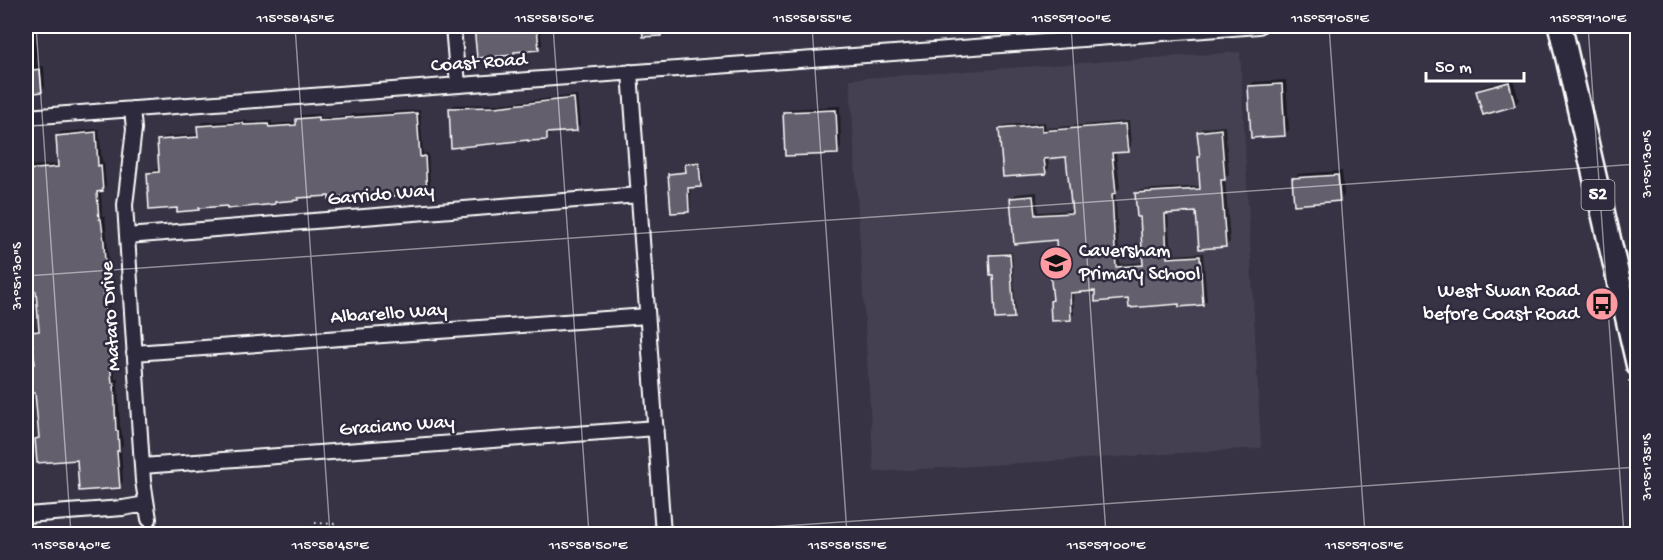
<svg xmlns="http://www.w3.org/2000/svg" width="1663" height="560" font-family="'Gochi Hand',sans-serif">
	<rect width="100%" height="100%" fill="#373345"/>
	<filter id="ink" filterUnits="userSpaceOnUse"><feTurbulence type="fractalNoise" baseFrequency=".0167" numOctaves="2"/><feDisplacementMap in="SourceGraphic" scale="12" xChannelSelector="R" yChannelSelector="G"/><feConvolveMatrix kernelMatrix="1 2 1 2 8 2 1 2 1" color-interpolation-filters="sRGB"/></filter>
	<g filter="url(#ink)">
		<path fill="#444051" d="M1240 52 1261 448 874 472 850 79Z"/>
		<path fill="#0007" d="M26 26H35L37 67 44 66 45 87 41 91 26 92Z
			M473 26H540L542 45 538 48 517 50 514 54 476 29H473Z
			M643 26H712V28L708 32 690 33V32L644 35Z
			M1513 79 1519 100 1515 104 1484 113 1478 92 1482 87Z
			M1286 80 1289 130 1284 135 1249 87 1254 82Z
			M577 95 580 126 576 129 550 132V135L546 139 450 109 454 105 500 104Z
			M840 106 841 148 837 152 785 113 789 109Z
			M420 110 423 154 428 153 430 187 426 191 330 195 277 200 275 203 201 206 199 209 178 206 148 174 152 170 160 169 158 140 162 137 199 134V126L203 122 247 120V122L272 121V124L297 122V119L301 115 321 114V118L350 116 352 114Z
			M1129 121 1131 146 1127 150 1116 151 1120 188 1115 192 1120 264 1145 262 1142 215 1136 194 1140 190 1201 186V156L1199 132 1203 128 1225 126 1229 174 1225 178 1230 242 1226 246 1197 210 1168 213 1171 255 1203 253 1207 300 1203 304 1180 303 1129 298 1096 289 1073 291 1074 314 1070 318 1054 299 1052 273 1056 269H1059L1057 238 1012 198 1016 194 1037 192 1038 212 1073 210 1067 156 1048 157 1049 168 1045 172 1000 129 1004 125 1045 122 1046 128Z
			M99 129 102 162H104L106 186 101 190 102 216H105L107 237 110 281 107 283 110 309H115L117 326 111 330 115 379H118L120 428 121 427 123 445 121 447 123 482 119 486 78 459 37 439 40 435 37 391 30 365 36 361 33 332 37 328H40L38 290 26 261 33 257 30 223H26V166L60 164 57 136 61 132Z
			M701 161 703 183 700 186 690 187 691 207 689 210 669 175 672 172 687 171 686 164 689 162Z
			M1342 171 1344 195 1340 200 1294 179 1298 174Z
			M1012 252 1016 314 1013 317 995 273 990 256 993 253Z
			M339 525V534H292L291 531 296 527Z
			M85 528 86 534H47L51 531Z"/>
		<path fill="#635f6d" stroke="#fff" stroke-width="1.5" d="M474 26H537L539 50 514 52V55L477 58Z
			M642 26H661V36L643 37Z
			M40 69 42 92 26 94V71Z
			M1509 82 1515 106 1483 115 1476 91Z
			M1282 84 1285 136 1251 138 1248 86Z
			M574 98 577 131 547 133V140L528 141V140L451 148 449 108 495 107Z
			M836 110 838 154 785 156 783 112Z
			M417 113 420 157 425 156 427 193 381 197V194L329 199V196L298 198V200L275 202V204L227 209V206L199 208V210L177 212V208L149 210 147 173 159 172 157 140 198 137 197 126 243 123 244 125 268 124 269 127 296 125V119L318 117V121L346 119V118Z
			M1125 124 1128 152 1112 153 1116 193 1112 194 1116 267 1143 265 1140 217H1137L1135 193 1200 189 1198 157H1200L1197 132 1221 129 1225 180H1221L1226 247 1199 249 1196 212 1165 214 1167 258 1200 256 1203 305 1179 307V304L1129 308 1128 299 1095 302V291L1070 293 1071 320 1051 321 1050 301 1053 300 1050 272H1058L1056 240 1014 244 1010 198 1033 196 1035 215 1072 213 1066 157 1044 159 1046 174 1003 177 999 129 1042 125V131Z
			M96 132 98 166 101 165 103 191 97 192 99 219H101L104 242 106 286 103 287 106 313 112 312 113 332H107L112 383H114L116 431H118L119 451H117L120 488 79 491 77 460 37 463 35 439 39 438 35 393H30L28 364H35L31 332 39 331 36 291 27 292 26 261 31 260 28 225H26V170L58 167 56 136Z
			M699 163 701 187 688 188 689 212 671 213 668 174 686 172 685 164Z
			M1338 175 1340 201 1294 205 1292 178Z
			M1010 254 1014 318 995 319 993 275H990L989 255Z"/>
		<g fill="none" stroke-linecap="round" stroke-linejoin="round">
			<g stroke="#fff" stroke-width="18">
				<path id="minor" d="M453 26 458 85
					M630 72 663 534
					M132 109 134 129 125 205 143 481 149 519
					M26 117 1259 26
					M127 236 639 195
					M134 353 647 316
					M142 466 656 428
					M26 515 123 508 146 504"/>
			</g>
			<g stroke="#fff" stroke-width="27">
				<path id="primary" d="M1560 26 1638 365"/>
			</g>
			<path stroke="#fff" stroke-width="2" stroke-dasharray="1.5 4.5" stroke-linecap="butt" d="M1629 380 1638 419
				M315 523 336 524 344 534"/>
			<use href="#minor" stroke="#2f2a3d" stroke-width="14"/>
			<use href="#primary" stroke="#2f2a3d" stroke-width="22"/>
		</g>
	</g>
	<path fill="none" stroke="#fff" stroke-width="1.5" stroke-opacity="0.45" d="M36 26 71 534M295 26 330 534M553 26 589 534M812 26 847 534M1071 26 1106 534M1329 26 1365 534M1588 26 1624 534M26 276 1638 164M668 534 1638 467"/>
	<defs>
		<g id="school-disc" transform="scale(1.725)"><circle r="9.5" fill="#ff9aa2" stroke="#2f2a3d"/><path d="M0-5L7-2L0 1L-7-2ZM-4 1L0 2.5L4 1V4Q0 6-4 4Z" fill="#111"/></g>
		<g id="bus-disc" transform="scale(1.725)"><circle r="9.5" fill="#ff9aa2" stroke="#2f2a3d"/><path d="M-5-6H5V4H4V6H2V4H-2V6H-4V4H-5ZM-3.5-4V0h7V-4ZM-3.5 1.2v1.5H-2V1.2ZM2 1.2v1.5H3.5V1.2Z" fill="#111"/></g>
	</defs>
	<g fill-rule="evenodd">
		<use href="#school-disc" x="1056" y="263"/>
		<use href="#bus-disc" x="1602" y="304"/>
	</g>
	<g text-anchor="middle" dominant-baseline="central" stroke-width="5" stroke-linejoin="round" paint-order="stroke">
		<rect fill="#2f2a3d" stroke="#c1bfc5" stroke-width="1.5" x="1581.5" y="180" width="33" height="30" rx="4.5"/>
		<g font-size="18" font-weight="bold" fill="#fff">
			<text x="1598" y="195">52</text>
		</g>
		<g font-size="20" fill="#fff" stroke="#2f2a3d">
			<text transform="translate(479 64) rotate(-4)">Coast Road</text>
			<text transform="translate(381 196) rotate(-5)">Garrido Way</text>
			<text transform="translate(389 315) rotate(-4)">Albarello Way</text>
			<text transform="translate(112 316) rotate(-94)">Mataro Drive</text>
			<text transform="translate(397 427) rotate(-4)">Graciano Way</text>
		</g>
		<g font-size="20" fill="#fff" stroke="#2f2a3d" text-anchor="start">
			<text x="1079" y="252">Caversham<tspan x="1079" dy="23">Primary School</tspan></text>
			<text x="1579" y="292" text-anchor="end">West Swan Road<tspan x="1579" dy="23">before Coast Road</tspan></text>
		</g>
	</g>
	<rect width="1663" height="560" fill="none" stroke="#2f2a3d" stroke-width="66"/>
	<path d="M1426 72v9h98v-9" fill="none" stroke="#ffffff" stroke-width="3"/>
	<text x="1435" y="72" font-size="18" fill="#ffffff" stroke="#2f2a3d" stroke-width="4.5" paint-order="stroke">50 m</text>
	<rect x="33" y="33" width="1597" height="494" fill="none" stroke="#fff" stroke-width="2"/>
	<g font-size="15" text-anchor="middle" fill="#fff">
		<text x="295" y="22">115°58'45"E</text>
		<text x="554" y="22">115°58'50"E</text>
		<text x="812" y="22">115°58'55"E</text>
		<text x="1071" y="22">115°59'00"E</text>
		<text x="1330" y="22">115°59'05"E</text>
		<text x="1588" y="22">115°59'10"E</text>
		<text transform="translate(1646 164) rotate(-90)" y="5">31°51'30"S</text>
		<text transform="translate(16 276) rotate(-90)" y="5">31°51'30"S</text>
		<text transform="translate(1646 467) rotate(-90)" y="5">31°51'35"S</text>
		<text x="71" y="549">115°58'40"E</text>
		<text x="330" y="549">115°58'45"E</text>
		<text x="588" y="549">115°58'50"E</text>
		<text x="847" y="549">115°58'55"E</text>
		<text x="1106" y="549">115°59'00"E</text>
		<text x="1364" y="549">115°59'05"E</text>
	</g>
</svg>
